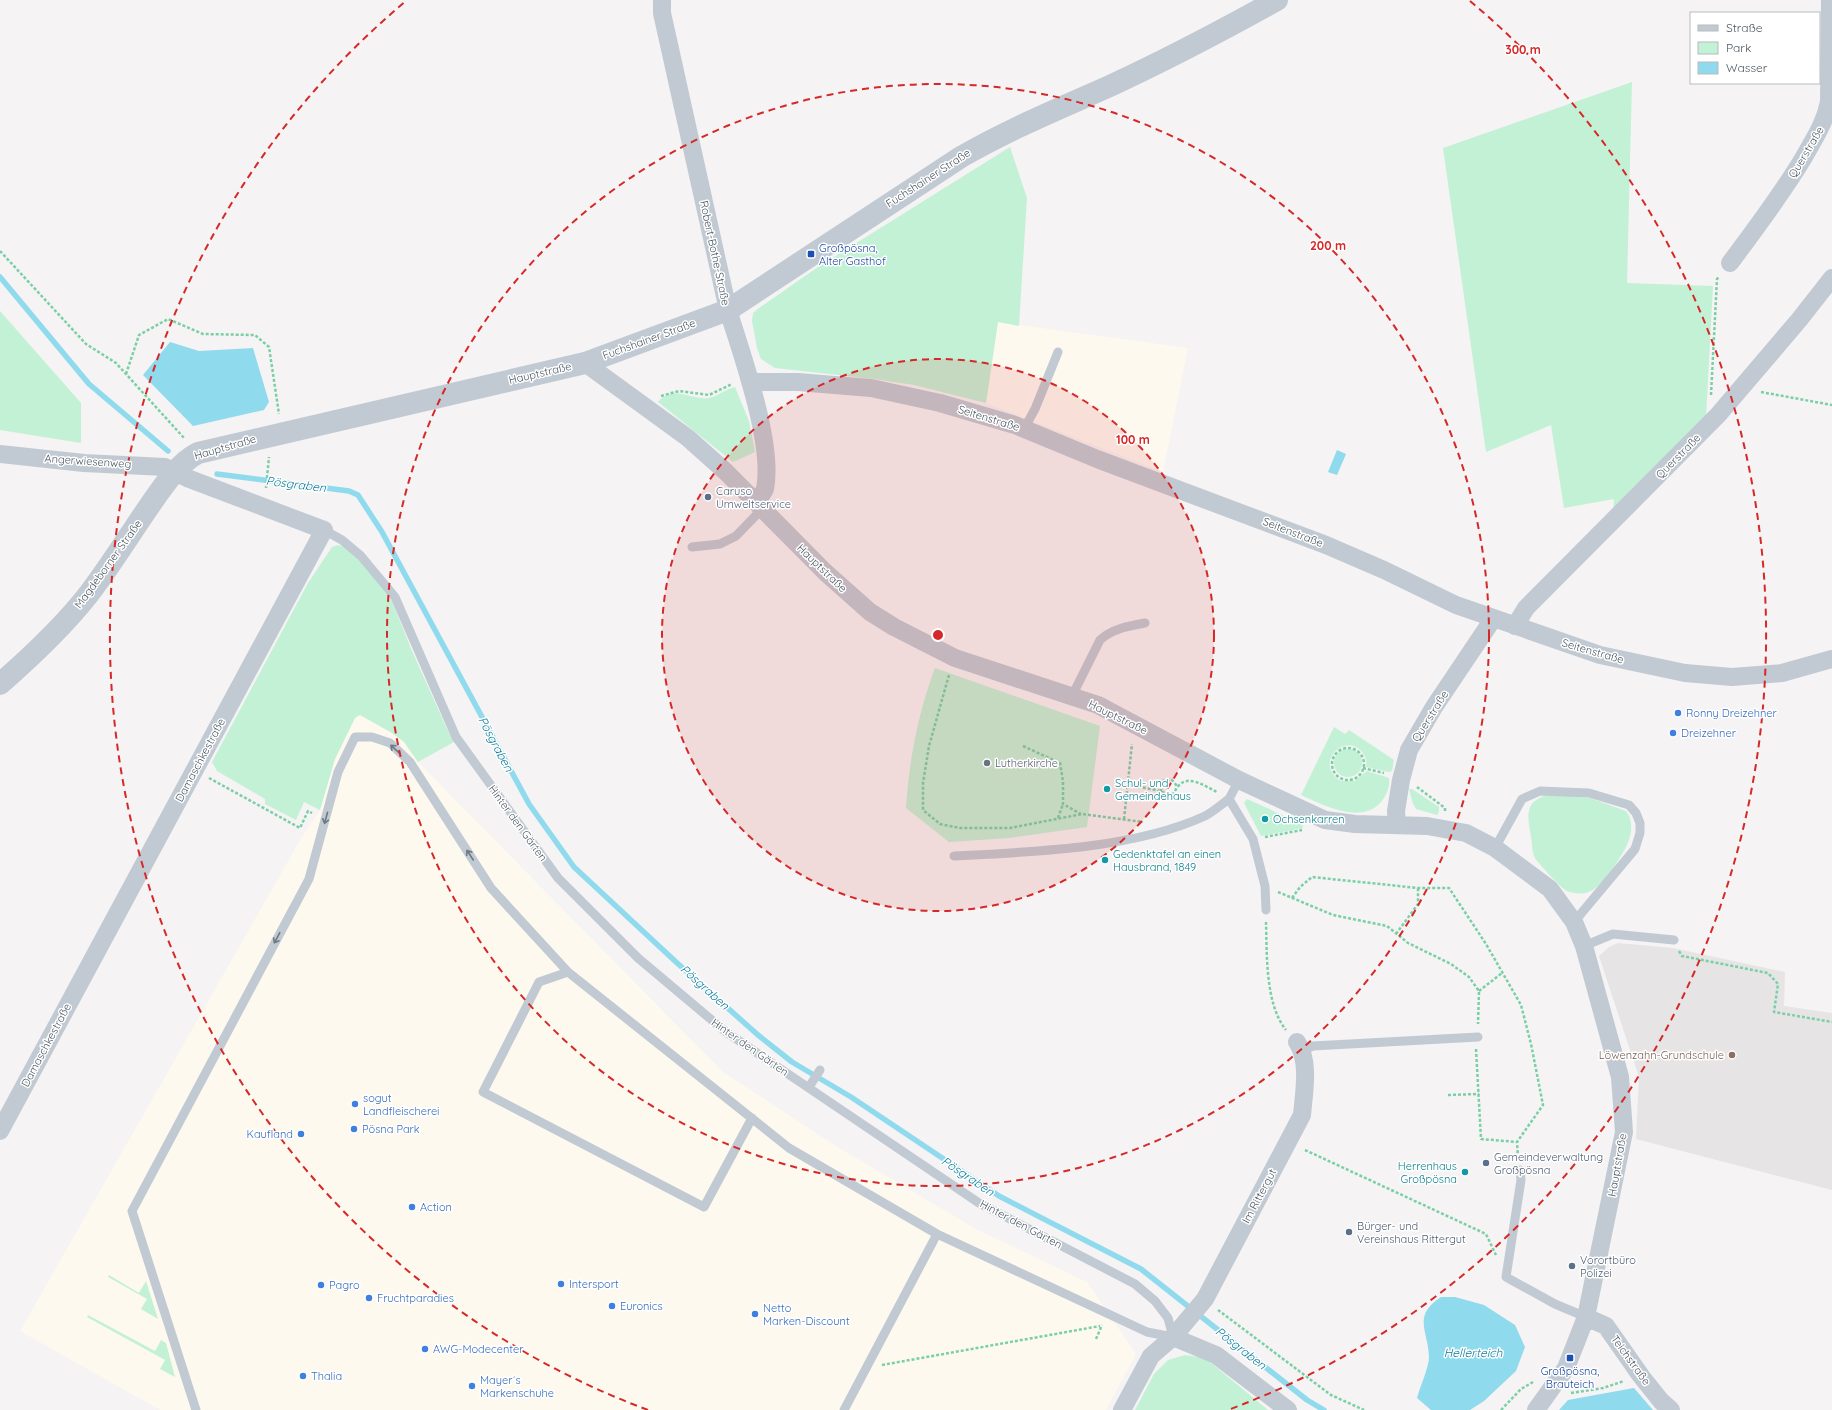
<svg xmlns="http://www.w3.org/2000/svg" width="1832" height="1410" font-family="Quicksand,sans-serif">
	<rect width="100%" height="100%" fill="#f5f3f3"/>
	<path fill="#fdf9ef" d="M998 322 1188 348 1163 472 986 403Z
		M360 715 392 733 404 742 418 762 723 1072 836 1146 976 1229 1087 1282 1136 1354 1106 1410H160L20 1331 303 835 320 810 335 759 355 718Z"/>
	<path fill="#e6e4e5" d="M1618 943 1673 948 1785 972 1784 1006 1832 1013V1190L1636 1139 1639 1077 1599 956 1609 947Z"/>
	<path fill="#c3f1d5" d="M1632 82 1627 283 1713 286 1706 418 1613 512 1614 499 1564 508 1551 425 1486 452 1443 148Z
		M1010 147 1027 198 1019 326 998 322 986 403 914 385 874 379 775 368 761 359 757 348 752 321 753 313 759 308 818 267Z
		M0 311 81 403V443L0 430Z
		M735 387 749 421 755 452 733 462 658 402C673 384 693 401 709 398 718 396 726 389 735 387Z
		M338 545 344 547 356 557 376 578 391 599 412 651 447 729 454 742 418 762 404 742 392 733 360 715 355 718 335 759 320 810 304 802 296 820 265 804V799L217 771 212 762 308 583 332 547Z
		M935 668 1100 726 1087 827 1009 838 949 842 906 808C909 761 918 713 935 668Z
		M1334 727 1345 734 1349 730 1394 760 1392 771 1389 772 1366 767C1367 761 1366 757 1362 752 1344 731 1313 765 1341 781H1355L1367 771 1389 778C1390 786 1387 795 1381 802 1361 825 1323 805 1301 795Z
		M1334 763a14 14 0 1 1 28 0a14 14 0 1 1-28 0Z
		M1409 789H1412L1439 807V812L1437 815 1416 809 1413 804Z
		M1553 794 1590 798 1626 811C1636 824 1630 842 1622 854 1614 867 1601 890 1585 893 1580 894 1571 893 1567 891 1562 889 1538 863 1535 858 1532 853 1532 843 1531 837 1527 814 1524 799 1553 794Z
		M1247 799 1302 824 1303 828 1261 836 1244 803Z
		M109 1275 139 1293 146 1281 158 1319 141 1309 147 1299 108 1277Z
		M88 1315 155 1351 161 1340 166 1343 175 1377 160 1369 165 1360 87 1317Z
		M1185 1355 1205 1358 1268 1410H1135L1154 1374 1168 1360Z"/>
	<path fill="#90daee" d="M170 342 199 351 253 348 269 402 264 410 193 426 143 375Z
		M1337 450 1346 454 1337 475 1328 472Z
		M1441 1297H1455L1484 1305 1515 1325 1525 1347 1516 1371 1484 1401 1470 1410H1431L1417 1398C1420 1387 1429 1367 1429 1357 1428 1330 1412 1316 1441 1297Z
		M1634 1388 1653 1410H1559L1568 1400Z"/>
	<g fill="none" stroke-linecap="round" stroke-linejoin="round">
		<path stroke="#90daee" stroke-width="5.5" d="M0 277 89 384 168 451
			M217 474 349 491 358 495 382 532 529 804 574 867 676 962 758 1035 792 1062 851 1097 999 1196 1141 1269 1307 1400 1324 1410"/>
		<path stroke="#7ad0a6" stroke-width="2.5" stroke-dasharray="3 2" stroke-linecap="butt" d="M0 251 86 344 116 363 184 438
			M126 374 139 335 168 319 203 334 255 335 269 347 279 414
			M1761 392 1832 405
			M1711 395 1717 279 1719 277
			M661 396 679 391 709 395 732 384
			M266 488 269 457
			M949 675 929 746 923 783V810L940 824 960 828H1010L1082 814 1143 822
			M1023 746 1060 763 1063 781V804L1081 814
			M1332 764a16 16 0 1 1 32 0a16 16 0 1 1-32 0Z
			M1363 768 1384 773
			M209 778 300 828 308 811 312 813
			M1128 785 1157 790 1170 795 1174 793C1184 771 1201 784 1217 792
			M1417 787 1445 808V811
			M1161 792V786L1164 780H1172L1177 786
			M1058 818 1063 804
			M1124 819 1132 744
			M1265 837 1302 830
			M1278 892 1333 915 1387 926 1408 943 1451 964 1469 977 1479 991 1478 1024
			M1292 898 1300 887 1312 877 1418 888H1449L1486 944 1521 1005 1531 1044 1543 1105 1517 1142 1518 1157
			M1266 922C1267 954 1265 1004 1286 1030
			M1396 934 1418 904V888
			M1679 951 1682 956 1768 973 1778 984 1774 1012 1832 1022
			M1479 991 1502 973
			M1476 1049 1481 1139 1517 1142
			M1448 1095 1479 1094
			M1305 1150 1486 1234 1496 1255
			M1218 1310 1331 1395 1364 1410
			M1096 1339 1102 1325
			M882 1365 1100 1326
			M1571 1393 1603 1388 1624 1381
			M1501 1410 1521 1389 1533 1382"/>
		<path stroke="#c1cad2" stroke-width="9" d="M1024 429 1035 409 1058 352
			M692 547 720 544 736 536 762 509
			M1072 696 1100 640C1112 629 1128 626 1145 623
			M1239 780 1229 799 1253 839 1265 886 1266 910
			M1495 848 1522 799 1540 791 1589 793 1629 805 1636 813 1640 823V833L1635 849 1574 922
			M954 856C1032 852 1133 849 1205 816 1213 812 1222 804 1229 799
			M1584 946 1613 934 1674 940
			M568 972 539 982 483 1092 704 1207 752 1118
			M1303 1050 1313 1046 1478 1037
			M809 1087 820 1070
			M1520 1170 1521 1180 1506 1277 1555 1304 1586 1317
			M196 1410 132 1211 309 879 338 772 355 737H372L390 743 410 762 491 888 568 972 789 1148 937 1234 1147 1332 1173 1337 1168 1318 1155 1301 1135 1284 979 1203 726 1032 638 958 558 878 456 737 395 597 361 556 342 540 324 530
			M844 1410 937 1234"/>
		<path stroke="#c1cad2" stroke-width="18" d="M662 0V13L728 310C742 355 774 444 765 489 763 494 759 498 756 502
			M1730 263C1756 228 1782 194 1804 157 1814 139 1825 123 1829 102L1830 0
			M585 363 688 438 726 472 825 572 870 612 894 627 955 658 1098 705 1239 780 1325 820 1355 824 1427 826 1466 833 1495 848 1550 889 1574 922 1584 946 1620 1077 1624 1132 1586 1317 1566 1368 1536 1410
			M750 382H798L871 388 940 403 1015 425 1097 459 1326 545 1384 570 1456 605 1600 655 1685 673 1732 677 1782 673 1832 659
			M0 454 84 463 165 467 187 478 324 530 0 1131
			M1515 626 1526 608 1718 415 1799 320 1832 278
			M1397 825 1396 811 1401 780 1409 750 1434 707 1493 619
			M1586 1317 1606 1326 1641 1376 1661 1401 1671 1410
			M1173 1337 1216 1355 1288 1410
			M1122 1410 1151 1356 1173 1337 1205 1299 1302 1115C1304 1092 1310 1061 1297 1042"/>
		<path stroke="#c1cad2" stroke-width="22" d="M0 684C32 656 62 628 88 595 109 568 128 537 148 508 162 488 177 464 198 453L585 363 728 310 961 157C1009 129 1061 108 1112 85 1168 59 1223 30 1277 0"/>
	</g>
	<defs><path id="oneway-shaft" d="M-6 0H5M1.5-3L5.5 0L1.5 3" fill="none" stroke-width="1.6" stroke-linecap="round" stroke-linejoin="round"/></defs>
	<g stroke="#6e7983">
		<use href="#oneway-shaft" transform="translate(395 749) rotate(-137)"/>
		<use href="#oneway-shaft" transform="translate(326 818) rotate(105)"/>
		<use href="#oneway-shaft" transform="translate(470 855) rotate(-123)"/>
		<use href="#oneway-shaft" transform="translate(277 938) rotate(118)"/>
	</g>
	<circle cx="938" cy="635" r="276" fill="#d62828" fill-opacity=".12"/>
	<g fill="none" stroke="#d62828" stroke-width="2" stroke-dasharray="7 5">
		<circle cx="938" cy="635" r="276"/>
		<circle cx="938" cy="635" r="551"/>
		<path d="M648 1410A827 827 0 0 1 406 1M1470 1A827 827 0 0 1 1228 1410"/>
	</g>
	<g fill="#1a4fb4" stroke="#fff" stroke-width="1.5">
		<rect x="807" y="250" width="8" height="8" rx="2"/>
		<rect x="1566" y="1354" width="8" height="8" rx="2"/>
	</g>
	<g fill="#5c6f8a" stroke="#fff" stroke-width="1.5">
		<circle cx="708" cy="497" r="4"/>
		<circle cx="1486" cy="1163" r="4"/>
		<circle cx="1349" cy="1232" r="4"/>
		<circle cx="1572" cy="1266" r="4"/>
	</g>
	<g fill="#3f7fe0" stroke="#fff" stroke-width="1.5">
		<circle cx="1678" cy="713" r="4"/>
		<circle cx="1673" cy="733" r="4"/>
		<circle cx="355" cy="1104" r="4"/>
		<circle cx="354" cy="1129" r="4"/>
		<circle cx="301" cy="1134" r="4"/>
		<circle cx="412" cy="1207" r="4"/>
		<circle cx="561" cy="1284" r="4"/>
		<circle cx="321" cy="1285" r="4"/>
		<circle cx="369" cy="1298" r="4"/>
		<circle cx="612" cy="1306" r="4"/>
		<circle cx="755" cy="1314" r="4"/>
		<circle cx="425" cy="1349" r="4"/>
		<circle cx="303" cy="1376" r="4"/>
		<circle cx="472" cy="1386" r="4"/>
	</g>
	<circle fill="#6b7280" stroke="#fff" stroke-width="1.5" cx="987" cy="763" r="4"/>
	<g fill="#0f9aa8" stroke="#fff" stroke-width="1.5">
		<circle cx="1107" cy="789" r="4"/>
		<circle cx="1265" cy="819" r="4"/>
		<circle cx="1105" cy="860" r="4"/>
		<circle cx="1465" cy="1172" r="4"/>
	</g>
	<circle fill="#8d6e63" stroke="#fff" stroke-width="1.5" cx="1732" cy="1055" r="4"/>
	<g text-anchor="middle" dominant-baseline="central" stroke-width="3" stroke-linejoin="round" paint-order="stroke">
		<g font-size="11" fill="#4a5661" stroke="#fff">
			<text transform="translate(1806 152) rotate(-59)">Querstraße</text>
			<text transform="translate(928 178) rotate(-33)">Fuchshainer Straße</text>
			<text transform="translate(715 253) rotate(78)">Robert-Bothe-Straße</text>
			<text transform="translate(649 339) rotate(-20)">Fuchshainer Straße</text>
			<text transform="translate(540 373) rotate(-13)">Hauptstraße</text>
			<text transform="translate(989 418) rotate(17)">Seitenstraße</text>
			<text transform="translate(225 447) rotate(-16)">Hauptstraße</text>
			<text transform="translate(1678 456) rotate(-45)">Querstraße</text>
			<text transform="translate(88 461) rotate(4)">Angerwiesenweg</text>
			<text transform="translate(1293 532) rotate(21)">Seitenstraße</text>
			<text transform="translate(108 564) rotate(-54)">Magdeborner Straße</text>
			<text transform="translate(822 568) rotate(44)">Hauptstraße</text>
			<text transform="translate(1593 651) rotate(16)">Seitenstraße</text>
			<text transform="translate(1430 716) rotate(-58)">Querstraße</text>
			<text transform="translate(1118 717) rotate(26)">Hauptstraße</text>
			<text transform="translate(200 760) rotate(-62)">Damaschkestraße</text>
			<text transform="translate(518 823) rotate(54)">Hinter den Gärten</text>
			<text transform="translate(46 1045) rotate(-62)">Damaschkestraße</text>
			<text transform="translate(750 1047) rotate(35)">Hinter den Gärten</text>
			<text transform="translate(1617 1165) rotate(-80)">Hauptstraße</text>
			<text transform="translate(1259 1196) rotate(-62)">Im Rittergut</text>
			<text transform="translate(1021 1224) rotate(28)">Hinter den Gärten</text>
			<text transform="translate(1631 1360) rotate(54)">Teichstraße</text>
		</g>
		<g font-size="11" fill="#164399" stroke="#fff" text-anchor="start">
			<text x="819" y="248">Großpösna,<tspan x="819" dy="13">Alter Gasthof</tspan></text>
			<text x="1570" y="1371" text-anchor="middle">Großpösna,<tspan x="1570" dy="13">Brauteich</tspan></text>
		</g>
		<g font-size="11" fill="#4e5e75" stroke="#fff" text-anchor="start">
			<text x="716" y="491">Caruso<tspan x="716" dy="13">Umweltservice</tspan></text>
			<text x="1494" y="1157">Gemeindeverwaltung<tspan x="1494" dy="13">Großpösna</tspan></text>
			<text x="1357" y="1226">Bürger- und<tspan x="1357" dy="13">Vereinshaus Rittergut</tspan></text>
			<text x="1580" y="1260">Vorortbüro<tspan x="1580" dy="13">Polizei</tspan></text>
		</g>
		<g font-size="11" fill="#366cbe" stroke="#fff" text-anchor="start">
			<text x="1686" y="713">Ronny Dreizehner</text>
			<text x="1681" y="733">Dreizehner</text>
			<text x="363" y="1098">sogut<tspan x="363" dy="13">Landfleischerei</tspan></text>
			<text x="362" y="1129">Pösna Park</text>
			<text x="293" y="1134" text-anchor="end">Kaufland</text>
			<text x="420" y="1207">Action</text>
			<text x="569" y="1284">Intersport</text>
			<text x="329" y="1285">Pagro</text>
			<text x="377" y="1298">Fruchtparadies</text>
			<text x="620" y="1306">Euronics</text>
			<text x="763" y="1308">Netto<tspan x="763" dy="13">Marken-Discount</tspan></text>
			<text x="433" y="1349">AWG-Modecenter</text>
			<text x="311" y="1376">Thalia</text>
			<text x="480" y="1380">Mayer´s<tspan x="480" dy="13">Markenschuhe</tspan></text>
		</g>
		<g font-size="11" fill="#5b616d" stroke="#fff" text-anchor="start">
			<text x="995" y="763">Lutherkirche</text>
		</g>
		<g font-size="11" fill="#0d838f" stroke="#fff" text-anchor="start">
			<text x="1115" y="783">Schul- und<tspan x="1115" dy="13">Gemeindehaus</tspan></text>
			<text x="1273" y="819">Ochsenkarren</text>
			<text x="1113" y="854">Gedenktafel an einen<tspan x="1113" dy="13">Hausbrand, 1849</tspan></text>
			<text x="1457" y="1166" text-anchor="end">Herrenhaus<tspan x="1457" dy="13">Großpösna</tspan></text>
		</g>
		<g font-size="11" fill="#785e54" stroke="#fff" text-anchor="end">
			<text x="1724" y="1055">Löwenzahn-Grundschule</text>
		</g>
		<g font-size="12" font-style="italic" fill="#0c7c9b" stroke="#fff">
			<text transform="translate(296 484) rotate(7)">Pösgraben</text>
			<text transform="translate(496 744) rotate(62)">Pösgraben</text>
			<text transform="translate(705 987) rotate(42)">Pösgraben</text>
			<text transform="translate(968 1176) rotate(34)">Pösgraben</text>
			<text transform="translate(1241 1348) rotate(38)">Pösgraben</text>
			<text x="1473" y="1352">Hellerteich</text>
		</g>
	</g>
	<circle cx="938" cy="635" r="6" fill="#d62828" stroke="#fff" stroke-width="2"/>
	<g font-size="12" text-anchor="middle" font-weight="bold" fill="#d62828" stroke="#fff" stroke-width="3" stroke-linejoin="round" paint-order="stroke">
		<text x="1523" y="54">300 m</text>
		<text x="1328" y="250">200 m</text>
		<text x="1133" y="444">100 m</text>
	</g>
	<rect x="1690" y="12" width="130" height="72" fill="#ffffff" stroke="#b7bbc0"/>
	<rect x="1698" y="25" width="20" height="6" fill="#c1cad2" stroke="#b7bbc0"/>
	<text x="1726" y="32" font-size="12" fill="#4a5661">Straße</text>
	<rect x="1698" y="42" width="20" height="12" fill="#c3f1d5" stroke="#b7bbc0"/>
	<text x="1726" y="52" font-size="12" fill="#4a5661">Park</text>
	<rect x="1698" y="62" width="20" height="12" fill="#90daee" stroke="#b7bbc0"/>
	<text x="1726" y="72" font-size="12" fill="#4a5661">Wasser</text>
</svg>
